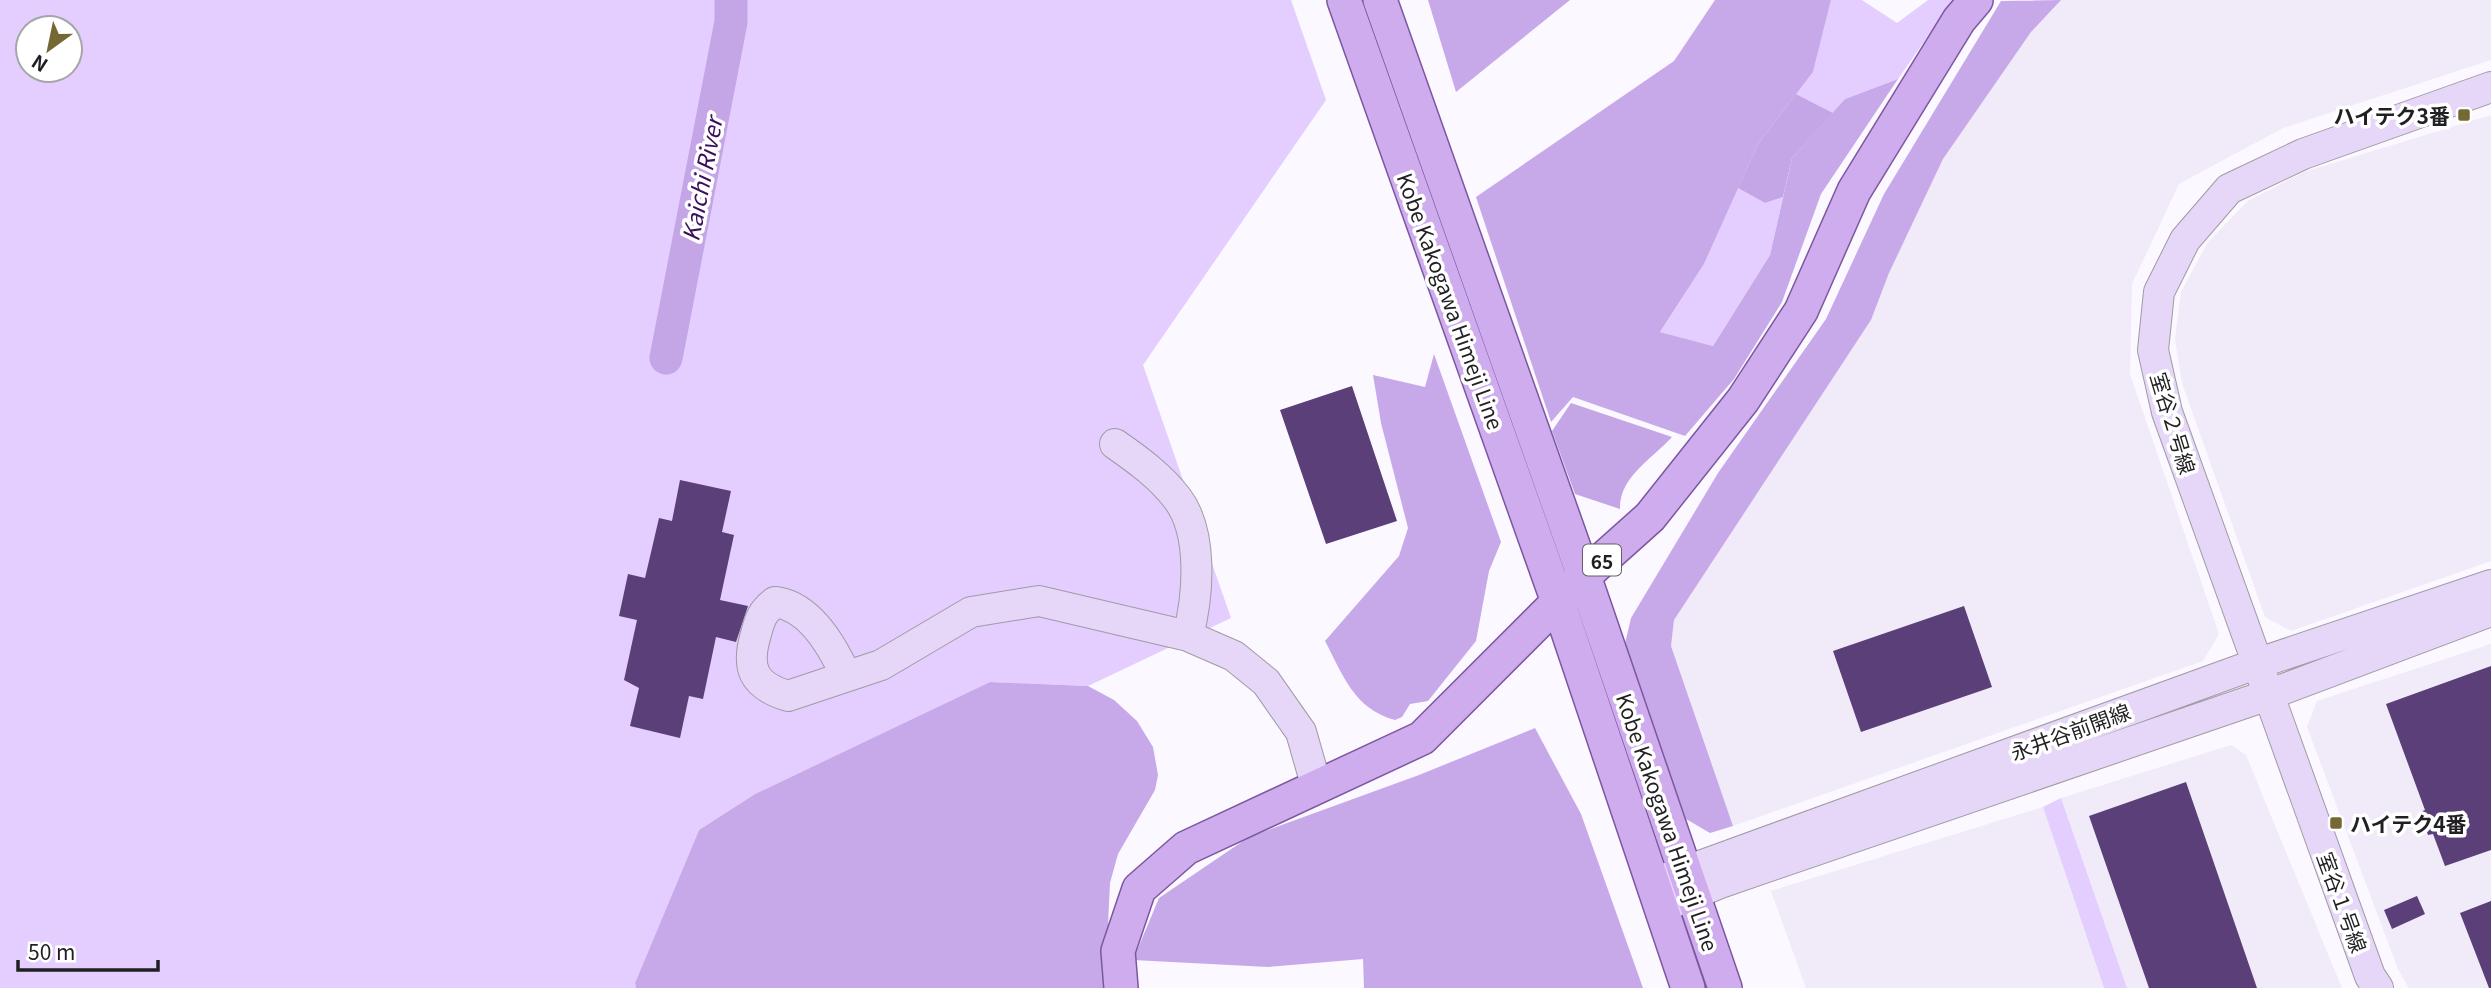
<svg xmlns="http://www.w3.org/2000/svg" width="2491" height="988" font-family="Georgia,'Noto Sans JP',serif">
	<rect width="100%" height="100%" fill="#fbf8ff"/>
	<path fill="#f0eaf9" d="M2061 0H2491V60L2283 128 2179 184 2132 284 2130 374 2219 634 2203 661 1733 826 1671 646 1674 620 1871 320 1889 273 1943 159 2031 32Z
		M2491 115V561L2291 631 2265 617 2182 383 2175 339 2181 292 2208 242 2248 201 2304 172Z
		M2491 644V988H2409L2398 969 2307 727 2317 701Z
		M2231 745 2246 755 2342 988H2127L2061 798Z
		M2043 807 2104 988H1806L1771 891Z"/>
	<path fill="#e4cdff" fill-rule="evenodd" d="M0 0H1291L1326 100 1143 365 1231 618 1088 686 990 682 755 794 699 830 635 983 636 988H0ZM28 28H70V70H28Z
		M1831 0H1862L1897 23 1928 0H1953L1898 79 1845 99 1833 113 1796 94 1813 72Z
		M1738 188 1765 203 1783 197 1770 255 1713 346 1660 332 1704 264Z
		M2061 798 2127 988H2104L2043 807Z"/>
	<path fill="#c7a9ea" d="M1428 0H1570L1456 92Z
		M1715 0H1831L1813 72 1758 144 1704 264 1660 332 1713 346 1770 255 1792 158 1845 99 1898 79 1821 194 1782 302 1734 379 1685 436 1573 397 1551 422 1476 197 1674 61Z
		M2061 0 2031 32 1943 159 1889 273 1871 320 1674 620 1671 646 1733 826 1710 833 1686 819 1624 648 1631 618 1718 473 1826 319 1884 194 2001 1Z
		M1434 354 1501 542 1489 571 1476 641 1428 701 1410 704 1402 717 1395 720C1354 709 1343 675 1325 641L1399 556 1408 528 1381 423 1373 375 1425 387Z
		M990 682 1088 686 1114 700 1137 721 1153 747 1158 775 1155 790 1118 854 1110 883 1105 988H636L635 983 699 830 755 794Z
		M1535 728 1581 814 1643 988H1364L1363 959 1268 967 1133 960 1159 898 1249 837 1419 775Z"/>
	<path fill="#c4a5e6" d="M1796 94 1833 113 1792 158 1783 197 1765 203 1738 188 1758 144Z
		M1571 403 1672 437C1653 458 1619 477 1620 509L1575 494 1552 431Z"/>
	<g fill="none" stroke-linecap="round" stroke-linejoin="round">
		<path stroke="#c4a5e6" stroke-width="33" d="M666 358 731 22V0"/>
	</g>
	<path fill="#5b3f78" d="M1352 386 1397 521 1326 544 1280 410Z
		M680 480 731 491 722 532 734 535 720 600 748 606 736 642 716 637 703 699 689 696 680 738 630 726 639 688 624 680 637 620 619 616 628 574 645 578 659 518 672 521Z
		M1964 606 1992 687 1861 732 1833 651Z
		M2491 666V850L2445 866 2433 834 2428 835 2420 812 2425 810 2386 704Z
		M2186 782 2257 988H2149L2089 816Z
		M2417 896 2425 914 2392 929 2384 910Z
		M2491 901V988H2489L2460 913Z"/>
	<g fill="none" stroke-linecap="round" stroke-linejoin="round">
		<g stroke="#9f9ca3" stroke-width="32">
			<path id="secondary" d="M1115 444C1138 460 1160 476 1177 498 1204 533 1198 597 1188 636
				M846 676C833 647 810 606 775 602 762 612 760 619 756 634 746 667 752 685 788 696L881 665 971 612 1039 601 1188 636 1234 656 1266 682 1301 732 1317 788
				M1664 879 2256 664 2491 585
				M1660 908 1723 882 2268 695 2491 611
				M2378 988 2370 976 2167 412 2153 350 2159 292 2185 240 2229 189 2303 154 2491 87"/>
		</g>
		<g stroke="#7c579f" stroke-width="36">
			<path id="primary" d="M1344 0 1558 602 1688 988
				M1380 0 1584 576 1725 988
				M1121 988 1118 951 1139 889 1186 848 1422 738 1584 576 1650 517 1743 400 1801 311 1854 191 1959 20 1976 0"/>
		</g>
		<use href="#secondary" stroke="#e6d6f7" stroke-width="30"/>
		<use href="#primary" stroke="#ceacee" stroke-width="33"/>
	</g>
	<g fill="#746835" stroke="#fff" stroke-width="2.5">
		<rect x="2457" y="108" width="14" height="14" rx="3.5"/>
		<rect x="2329" y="816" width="14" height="14" rx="3.5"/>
	</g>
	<g text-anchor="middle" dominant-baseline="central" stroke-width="7" stroke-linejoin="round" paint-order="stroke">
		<rect fill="#fff" stroke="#646264" stroke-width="2" x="1583" y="544.5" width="38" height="31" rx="5"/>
		<g font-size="19" font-weight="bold" fill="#211f22">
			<text x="1602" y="560">65</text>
		</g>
		<g font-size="21" font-weight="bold" fill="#211f22" stroke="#fff" text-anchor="end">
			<text x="2450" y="115">ハイテク3番</text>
			<text x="2350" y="823" text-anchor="start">ハイテク4番</text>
		</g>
		<g font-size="21" fill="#211f22" stroke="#fff">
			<text transform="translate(1451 301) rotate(70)">Kobe Kakogawa Himeji Line</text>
			<text transform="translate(2174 423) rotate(73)">室谷２号線</text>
			<text transform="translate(2070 731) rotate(-20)">永井谷前開線</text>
			<text transform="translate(1668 822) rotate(71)">Kobe Kakogawa Himeji Line</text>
			<text transform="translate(2343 902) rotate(70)">室谷１号線</text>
		</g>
		<g font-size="23" font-style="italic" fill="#3b0f5c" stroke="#fff">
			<text transform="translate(701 179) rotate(-79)">Kaichi River</text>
		</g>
	</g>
	<g transform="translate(49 49) rotate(213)"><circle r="33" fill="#ffffff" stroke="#a6a5a7" stroke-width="2"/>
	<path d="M0-5L12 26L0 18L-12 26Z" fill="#746835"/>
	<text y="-10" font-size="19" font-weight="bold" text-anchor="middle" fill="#211f22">N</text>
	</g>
	<path d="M18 960v10h140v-10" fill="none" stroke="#211f22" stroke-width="3.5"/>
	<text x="28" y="960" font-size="21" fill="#211f22" stroke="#ffffff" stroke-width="5" paint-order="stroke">50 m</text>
</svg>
